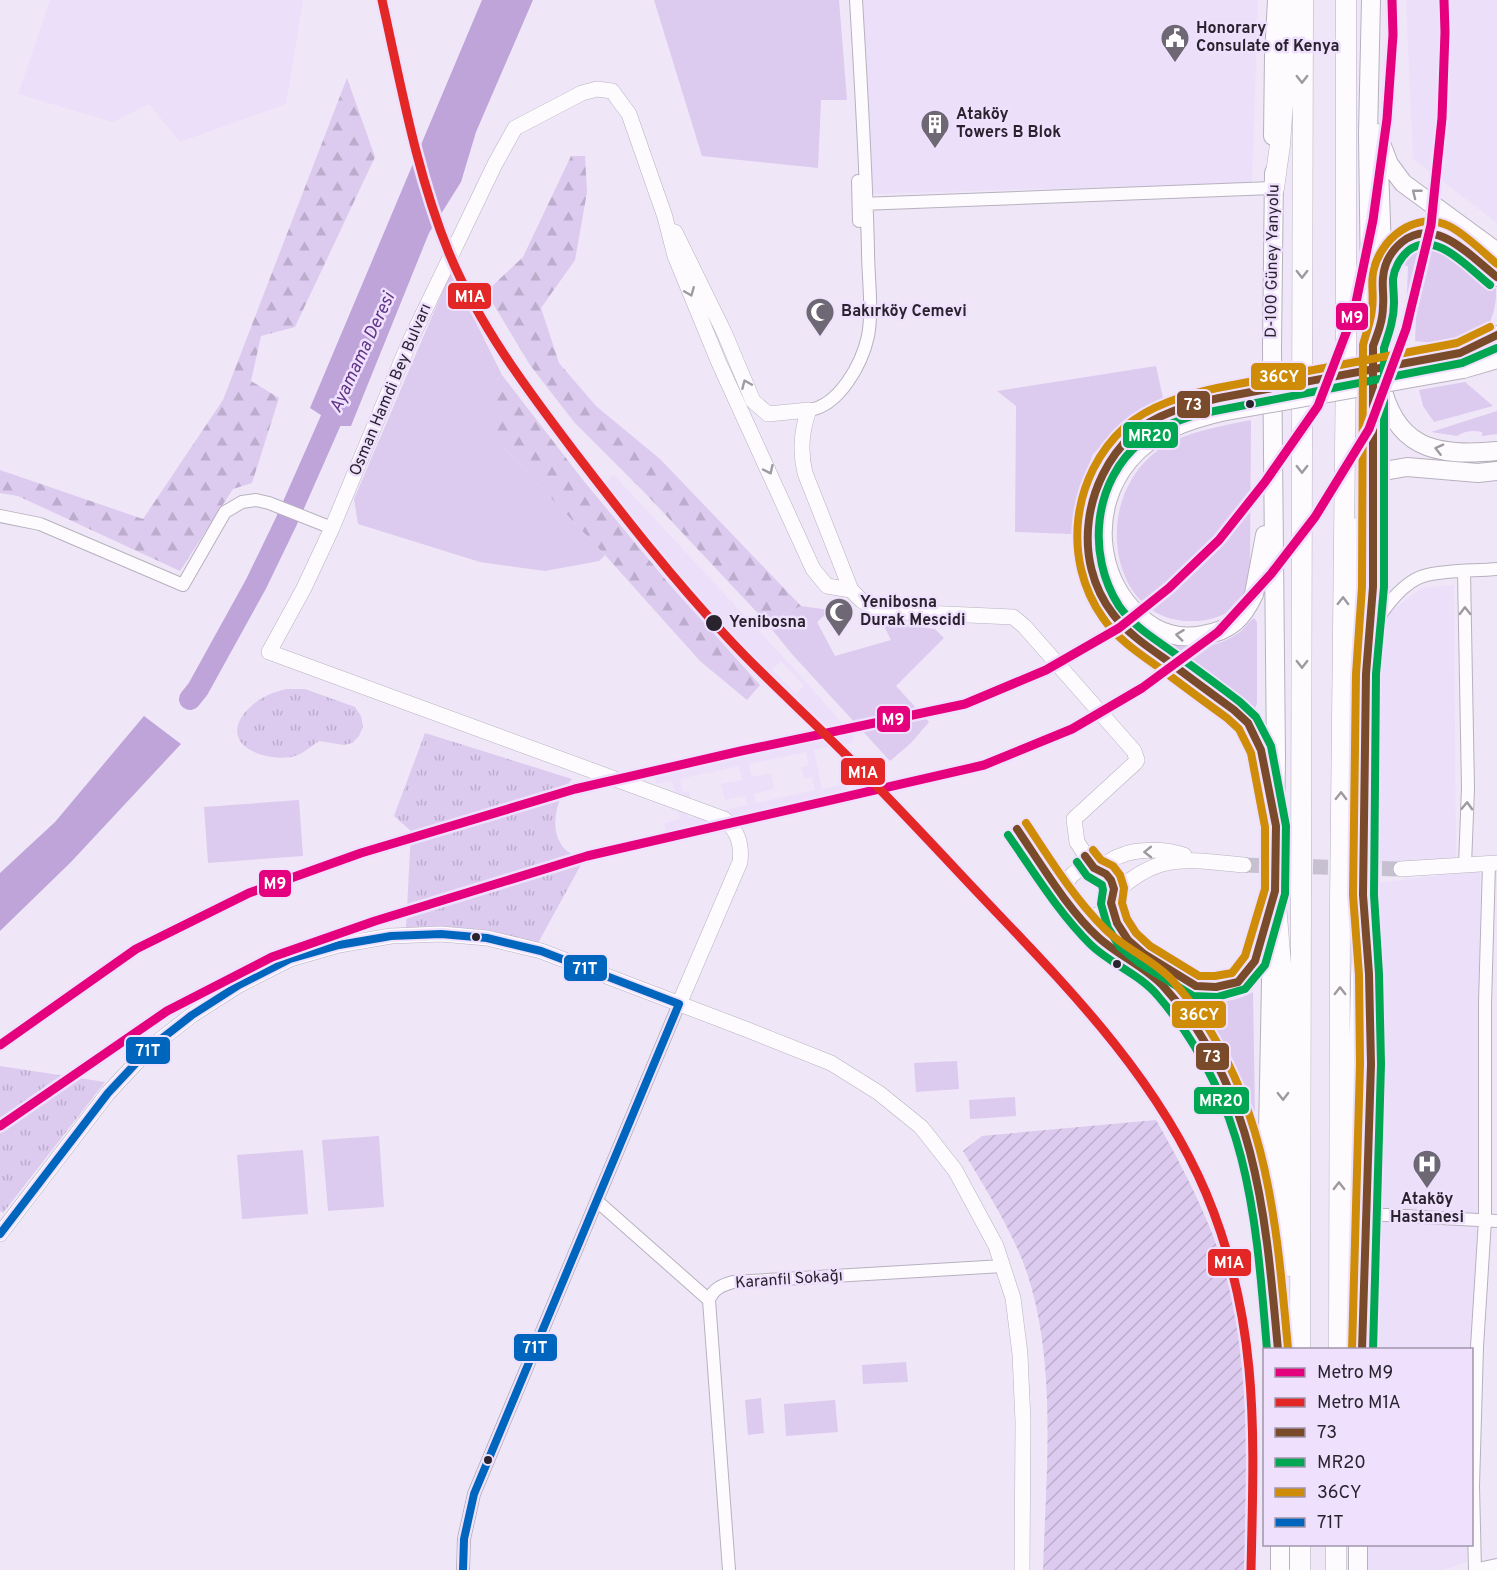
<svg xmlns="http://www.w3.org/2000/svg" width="1497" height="1570" font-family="Overpass,sans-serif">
	<defs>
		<pattern id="forest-firs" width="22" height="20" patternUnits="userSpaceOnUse" patternTransform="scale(1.5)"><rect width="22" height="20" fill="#dccaef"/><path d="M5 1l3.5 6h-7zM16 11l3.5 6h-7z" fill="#bdadcd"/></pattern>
		<pattern id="park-tufts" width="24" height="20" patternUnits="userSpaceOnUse" patternTransform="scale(1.5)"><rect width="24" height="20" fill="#dccaef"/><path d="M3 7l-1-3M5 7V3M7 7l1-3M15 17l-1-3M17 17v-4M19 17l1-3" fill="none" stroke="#bdadcd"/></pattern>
		<pattern id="garden-furrows" width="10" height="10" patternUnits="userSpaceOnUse" patternTransform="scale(1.5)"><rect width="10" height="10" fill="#dccaef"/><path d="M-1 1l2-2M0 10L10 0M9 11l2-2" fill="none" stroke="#bdadcd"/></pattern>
	</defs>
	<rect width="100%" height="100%" fill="#efe7f8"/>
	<path fill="#ecdffa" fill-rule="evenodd" d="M50 0H303L286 104 180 142 149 104 113 122 18 94Z
		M863 0H1258L1252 183 873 194Z
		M1406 0H1497V223L1413 159Z
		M614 475 800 675 853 736 854 740 851 744H846L837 737 838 745 814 750 822 789 846 784 848 792 666 832 664 823 680 819 672 781 656 784 654 775 835 735 783 690 637 528 604 484ZM781 661 804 686 796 694 772 670ZM806 752 809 765 801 767 805 779 812 777 815 790 756 803 754 794 774 789 771 773 752 777 749 764ZM739 766 742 780 721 784 725 800 745 796 747 805 689 818 686 805 691 803 689 791 683 792 680 779Z
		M1454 585 1456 860 1378 866 1375 631 1390 612 1422 588Z
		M1480 871 1478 1207 1471 1349 1369 1350 1376 883Z
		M1367 1545H1467V1562L1442 1570H1367Z"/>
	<path fill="#dccaef" d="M654 0H839L847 100H821L818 168 702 156Z
		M1424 241C1439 243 1448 251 1460 259 1471 267 1489 277 1496 289 1497 307 1490 336 1470 341 1453 344 1432 343 1415 341L1417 294H1407L1408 266H1405L1407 249Z
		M451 272 502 375 493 384 502 446 605 555 599 561 545 571 480 562 358 524 354 499Z
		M1156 366 1163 398 1118 430 1093 454 1076 501 1072 534 1015 532 1016 406 997 391Z
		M1465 382 1493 406 1434 422 1423 406 1419 390Z
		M1497 411V434L1482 436V432C1474 430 1464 431 1457 436L1431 432Z
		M1251 420 1250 571C1247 582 1245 596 1237 605 1228 615 1209 621 1196 621 1128 625 1103 549 1124 495 1132 475 1145 458 1164 446 1190 431 1221 426 1251 420Z
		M801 606 830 610 817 622 835 656 891 640 882 622 935 629 944 638 896 686 929 722 911 743 890 761 791 653 766 622Z
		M1254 618 1257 622V703L1254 712 1238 698 1162 645 1164 643C1190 649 1213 650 1237 634 1244 630 1248 622 1254 618Z
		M299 800 303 856 208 863 204 807Z
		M1253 992 1255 1115 1234 1068 1204 1020 1203 1015 1210 1002C1226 1003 1240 999 1253 992Z
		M957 1061 959 1089 916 1092 914 1063Z
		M1015 1097 1016 1116 970 1119 969 1100Z
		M379 1136 384 1207 328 1211 322 1140Z
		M303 1150 308 1214 242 1219 237 1155Z
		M906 1362 908 1382 863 1384 862 1365Z
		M761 1398 764 1433 748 1435 745 1400Z
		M835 1400 838 1432 786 1436 784 1404Z"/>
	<path fill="url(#forest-firs)" d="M347 78 375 157 295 327 261 336 251 381 279 398 252 483 233 489 180 571 18 496 0 493V470L143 519 223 400Z
		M571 156H585L587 192 575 260 541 308 559 363 596 406 660 459 801 606 766 622 645 493 574 422 530 365 486 292 523 257Z
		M502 375 583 480 670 585 760 685 747 700 700 661 605 555 502 446 489 401 493 384Z"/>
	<path fill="url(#park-tufts)" d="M286 689H305L355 707 361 716 363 727 359 736 352 743 344 745 319 741C310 747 302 755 291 757 280 759 269 757 259 754 219 739 241 708 268 695 273 692 280 691 286 689Z
		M425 733 572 779C557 797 548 827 563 847 568 853 577 857 583 861L538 943 484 930 438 926 406 928 411 831 394 816Z
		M0 1066 105 1082 3 1213 0 1211Z"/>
	<path fill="url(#garden-furrows)" d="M1156 1120C1186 1172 1214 1228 1230 1287 1255 1375 1247 1479 1245 1570H1043C1046 1475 1057 1367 1028 1276 1015 1235 985 1188 963 1151L982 1136Z"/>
	<path fill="#bfa4da" d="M482 0H533L476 132 461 182 429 233 351 426H338L310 408Z
		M144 716 181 744 71 862 0 931V873L55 822Z"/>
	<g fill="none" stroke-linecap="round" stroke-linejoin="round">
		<path stroke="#bfa4da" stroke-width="22" d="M190 699 198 689 256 584 286 522 342 395"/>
		<path stroke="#c7c0d0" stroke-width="15" stroke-dasharray="15 8" stroke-linecap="butt" d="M1244 865 1401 869"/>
		<g stroke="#b7b1be" stroke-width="14">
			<path id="minor" d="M858 181 859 221
				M861 204 1274 188
				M809 410C839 406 862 364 868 336 873 309 868 278 868 250 866 167 861 83 856 0
				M0 516 40 524 183 585 225 512 242 502 256 500 269 503 332 528
				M1464 572 1468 788 1465 865
				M1371 629C1383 610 1403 580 1427 575 1449 570 1474 571 1497 569
				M597 1201 709 1300
				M1367 1214 1497 1221
				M463 1570 464 1539 474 1494 679 1004
				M729 1570 709 1300C713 1289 722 1285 733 1282L1003 1266
				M1475 1570 1473 1486 1477 1347 1485 1220V1003L1489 864"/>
		</g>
		<g stroke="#b7b1be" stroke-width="16">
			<path id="tertiary" d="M675 232 724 332 753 401 768 414 809 410C801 431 800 452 805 473L851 590
				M1065 892a24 24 0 1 1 48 0a24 24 0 1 1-48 0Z
				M1099 869C1105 865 1112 858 1120 856 1138 848 1166 849 1184 855
				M1401 869 1497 863
				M1114 894C1159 851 1187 860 1244 865
				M679 1004 740 862C742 844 738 831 724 819L269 652 304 588 332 528 409 343 495 164 515 128 582 93 597 89 612 91 629 114 665 217 675 256 719 363 813 569 827 586 851 590 861 600 879 611 1013 617 1024 626 1134 751 1137 760 1135 763 1074 819 1077 842 1094 868
				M0 1234 108 1093 151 1047 192 1015 239 985 290 959 339 945 391 936 441 934 487 938 541 951 748 1030 831 1063 879 1093 921 1127 955 1170 996 1246 1013 1298 1020 1354 1023 1422 1022 1570"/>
		</g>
		<g stroke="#b7b1be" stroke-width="18">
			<path id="secondary" d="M1483 1570 1497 1567"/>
		</g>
		<g stroke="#b7b1be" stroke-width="20">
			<path id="primary" d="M1377 133 1389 164 1403 183 1497 252
				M1273 136 1274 56 1277 0
				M1379 168 1383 275 1381 320
				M1274 173 1272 349 1276 758 1274 904
				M1386 268C1409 199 1465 244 1497 277
				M1460 353 1492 339 1497 335
				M1463 369 1497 359
				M1380 379C1394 448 1434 457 1497 451
				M1219 398C1193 403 1165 412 1142 427 1080 471 1071 558 1114 619 1124 633 1142 644 1156 654 1182 673 1208 692 1234 710 1260 734 1261 753 1268 786
				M1221 412C1187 420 1152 432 1129 460 1090 506 1095 578 1140 617 1157 633 1180 640 1203 635 1230 631 1243 618 1254 594L1265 535
				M1373 480 1384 471 1407 467 1478 473 1497 471
				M1111 903C1115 916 1118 929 1127 940 1138 952 1181 980 1196 986 1208 990 1230 988 1240 980 1261 962 1266 921 1274 896
				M1365 910 1363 895 1366 674 1373 587V346L1370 285 1368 134 1371 0
				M1079 914C1085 921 1090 929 1096 936 1117 955 1142 967 1163 985 1177 998 1189 1017 1200 1033 1230 1082 1249 1129 1259 1187
				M1272 934 1266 1232 1278 1350
				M1362 1350 1369 1134 1370 994
				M1358 1544V1570
				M1280 1570V1544"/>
		</g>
		<g stroke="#b7b1be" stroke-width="21">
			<path id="trunk" d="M1274 188 1280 145 1290 0
				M1357 528 1359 591 1366 674
				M1275 891 1282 978 1284 1171 1289 1266
				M1351 1254 1359 1067 1363 895
				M1300 1350 1303 0
				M1339 1350 1340 901 1346 360V0
				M1336 1544V1570
				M1300 1570V1544"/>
		</g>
		<use href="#minor" stroke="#fdfbfe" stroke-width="12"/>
		<use href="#tertiary" stroke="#fdfbfe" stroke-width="15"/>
		<use href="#secondary" stroke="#fdfbfe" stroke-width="16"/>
		<use href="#primary" stroke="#fdfbfe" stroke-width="18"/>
		<use href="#trunk" stroke="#fdfbfe" stroke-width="20"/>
		<g stroke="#b7b1be" stroke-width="20" stroke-linecap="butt">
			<path id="primary-bridge" d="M1219 398 1460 353
				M1221 412 1463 369"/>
		</g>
		<use href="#primary-bridge" stroke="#fdfbfe" stroke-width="18"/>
		<g stroke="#efe1fe" stroke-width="12">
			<path id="bus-1" d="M1017 829C1041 864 1068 910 1099 938 1119 956 1146 967 1164 987 1257 1089 1266 1219 1278 1350
				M1085 856 1094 868 1106 874 1111 880 1114 889 1111 903 1117 923 1128 940 1144 954 1196 986 1216 987 1238 982 1255 961 1275 891 1276 826 1261 750 1248 723 1234 710C1212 694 1190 678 1168 661 1148 647 1128 634 1113 614 1071 560 1084 480 1132 435 1155 414 1189 405 1219 398L1460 353 1497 335
				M1362 1350 1371 1064 1369 974 1363 895 1366 674 1373 587V346C1378 333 1383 320 1383 306 1384 296 1382 287 1383 278 1384 264 1391 251 1402 242 1436 215 1471 257 1497 277"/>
		</g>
		<g stroke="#efe1fe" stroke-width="12">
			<path id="bus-2" d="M1008 835C1034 872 1058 912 1090 944 1110 964 1140 974 1158 996 1249 1102 1256 1217 1267 1350
				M1077 862 1087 876 1102 885 1103 890 1101 904 1108 928 1120 947 1138 962 1193 996 1217 997 1245 989 1265 965 1285 894 1286 826 1271 746 1256 717 1240 702C1218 685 1196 669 1174 653 1155 639 1133 626 1119 606 1086 555 1093 480 1142 441 1159 427 1179 420 1199 414L1462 363 1497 348
				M1373 1350 1381 1064 1379 974 1374 895 1376 674 1384 587V348C1389 333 1394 319 1394 303 1394 295 1393 287 1393 279 1394 269 1400 258 1408 251 1435 228 1469 269 1490 285"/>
		</g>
		<g stroke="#efe1fe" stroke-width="12">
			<path id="bus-3" d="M1026 823C1050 859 1073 897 1104 928 1124 949 1153 959 1172 980 1266 1084 1276 1216 1288 1349
				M1093 850 1101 860 1113 866 1120 875 1124 888 1122 903 1127 919 1136 933 1150 946 1199 976H1215L1232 973 1245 956 1265 889V827L1251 753 1239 729 1227 718C1205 702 1183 686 1161 669 1140 654 1118 640 1103 618 1061 559 1072 475 1125 427 1150 405 1185 395 1217 388L1457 343 1490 327
				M1352 1350 1360 1064 1359 975 1353 895 1356 674 1362 587 1363 345C1366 333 1371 322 1372 309 1374 297 1371 284 1373 272 1380 239 1415 210 1449 226 1464 233 1484 253 1497 264"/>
		</g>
		<g stroke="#efe1fe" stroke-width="12">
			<path id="bus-4" d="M0 1234 108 1093 151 1047 192 1015 239 985 290 959 339 945 391 936 441 934 487 938 541 951 679 1004 474 1494 464 1539 463 1570"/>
		</g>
		<use href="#bus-1" stroke="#7a4b2a" stroke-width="8"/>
		<use href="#bus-2" stroke="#00a651" stroke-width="8"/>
		<use href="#bus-3" stroke="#ce8c09" stroke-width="8"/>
		<use href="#bus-4" stroke="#0065bd" stroke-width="8"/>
		<g stroke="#efe1fe" stroke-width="14">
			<path id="metro-1" d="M0 1045 136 949 249 893 361 853 575 789 741 751 965 704 1046 670 1119 628 1169 588 1219 540 1265 482 1318 406 1354 312 1373 220 1387 119 1393 35 1392 0
				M0 1126 167 1011 272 957 375 921 587 856 984 765 1072 729 1142 688 1218 632 1271 574 1315 517 1369 429 1406 329 1431 225 1442 118 1445 32 1444 0"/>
		</g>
		<g stroke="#efe1fe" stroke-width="14">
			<path id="metro-2" d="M382 0C401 85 416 172 449 253 479 325 526 388 573 450 622 514 672 578 727 637 761 674 798 707 833 742 878 786 920 831 963 877 1054 974 1153 1068 1206 1193 1260 1322 1254 1434 1251 1570"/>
		</g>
		<use href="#metro-1" stroke="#e5007d" stroke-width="9"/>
		<use href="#metro-2" stroke="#e32726" stroke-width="9"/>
	</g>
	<defs><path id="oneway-chevron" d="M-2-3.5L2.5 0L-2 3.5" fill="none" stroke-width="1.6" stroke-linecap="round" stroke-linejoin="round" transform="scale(1.5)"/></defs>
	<g stroke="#9e9aa0">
		<use href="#oneway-chevron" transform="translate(1302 79) rotate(90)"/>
		<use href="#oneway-chevron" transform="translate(1416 193) rotate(-142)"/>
		<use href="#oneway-chevron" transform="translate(1302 274) rotate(90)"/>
		<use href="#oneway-chevron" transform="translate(690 292) rotate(68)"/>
		<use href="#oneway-chevron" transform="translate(746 384) rotate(-113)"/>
		<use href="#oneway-chevron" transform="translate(1439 449) rotate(-166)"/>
		<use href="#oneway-chevron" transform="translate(1302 469) rotate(90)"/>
		<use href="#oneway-chevron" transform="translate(769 470) rotate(65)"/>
		<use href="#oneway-chevron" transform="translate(1343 601) rotate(-89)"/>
		<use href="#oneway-chevron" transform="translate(1465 611) rotate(-91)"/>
		<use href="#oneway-chevron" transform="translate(1180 635) rotate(-173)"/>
		<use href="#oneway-chevron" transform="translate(1302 664) rotate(90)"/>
		<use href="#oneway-chevron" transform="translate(1341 796) rotate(-89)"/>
		<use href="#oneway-chevron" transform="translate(1467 806) rotate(-88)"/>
		<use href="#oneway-chevron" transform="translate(1148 852) rotate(179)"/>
		<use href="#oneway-chevron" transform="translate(1340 991) rotate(-90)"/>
		<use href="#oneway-chevron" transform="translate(1283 1096) rotate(89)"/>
		<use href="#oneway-chevron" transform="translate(1339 1186) rotate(-90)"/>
	</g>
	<defs>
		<g id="civic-pin" transform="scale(1.5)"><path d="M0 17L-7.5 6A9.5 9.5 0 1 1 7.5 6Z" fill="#6e6875" stroke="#efe1fe"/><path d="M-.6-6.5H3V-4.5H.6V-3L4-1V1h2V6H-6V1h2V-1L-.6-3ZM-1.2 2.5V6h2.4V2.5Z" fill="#fff"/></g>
		<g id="building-pin" transform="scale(1.5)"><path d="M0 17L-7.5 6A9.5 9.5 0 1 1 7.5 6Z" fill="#6e6875" stroke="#efe1fe"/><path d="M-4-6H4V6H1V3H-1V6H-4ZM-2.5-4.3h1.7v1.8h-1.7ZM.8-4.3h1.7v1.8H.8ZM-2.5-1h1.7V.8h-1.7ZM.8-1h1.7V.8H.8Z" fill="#fff"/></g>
		<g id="mosque-pin" transform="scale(1.5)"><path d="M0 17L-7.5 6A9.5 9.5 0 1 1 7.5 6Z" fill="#6e6875" stroke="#efe1fe"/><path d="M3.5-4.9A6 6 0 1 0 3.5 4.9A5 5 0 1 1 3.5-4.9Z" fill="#fff"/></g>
		<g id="hospital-pin" transform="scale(1.5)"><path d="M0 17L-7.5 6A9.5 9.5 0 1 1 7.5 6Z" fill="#6e6875" stroke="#efe1fe"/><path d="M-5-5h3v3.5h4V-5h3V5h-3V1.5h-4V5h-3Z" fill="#fff"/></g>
	</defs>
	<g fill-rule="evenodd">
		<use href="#civic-pin" x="1175" y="38"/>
		<use href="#building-pin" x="935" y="124"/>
		<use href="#mosque-pin" x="820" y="312"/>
		<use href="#mosque-pin" x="839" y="612"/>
		<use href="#hospital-pin" x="1427" y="1164"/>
	</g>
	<g fill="#29232e" stroke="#efe1fe" stroke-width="2">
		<circle cx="1250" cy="404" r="5"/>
		<circle cx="714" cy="623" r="9"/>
		<circle cx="476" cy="937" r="5"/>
		<circle cx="1117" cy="964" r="5"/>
		<circle cx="488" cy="1460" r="5"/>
	</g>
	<g text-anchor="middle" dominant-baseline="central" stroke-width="5" stroke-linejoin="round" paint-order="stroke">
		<g font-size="16" font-weight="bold" fill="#29232e" stroke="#efe1fe" text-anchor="start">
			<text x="1196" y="29">Honorary<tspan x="1196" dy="18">Consulate of Kenya</tspan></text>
			<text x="956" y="115">Ataköy<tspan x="956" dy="18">Towers B Blok</tspan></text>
			<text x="841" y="312">Bakırköy Cemevi</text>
			<text x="860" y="603">Yenibosna<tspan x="860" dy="18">Durak Mescidi</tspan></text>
			<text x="1427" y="1200" text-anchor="middle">Ataköy<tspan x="1427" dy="18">Hastanesi</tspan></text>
		</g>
		<g font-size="16" fill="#29232e" stroke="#efe1fe">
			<text transform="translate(1273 261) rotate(-89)">D-100 Güney Yanyolu</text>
			<text transform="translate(391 390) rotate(-67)">Osman Hamdi Bey Bulvarı</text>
			<text transform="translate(789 1280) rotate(-4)">Karanfil Sokağı</text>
		</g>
		<g font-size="16" font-weight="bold" fill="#29232e" stroke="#efe1fe" text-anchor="start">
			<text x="729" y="623">Yenibosna</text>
		</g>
		<g font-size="18" font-style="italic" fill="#613486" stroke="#efe1fe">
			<text transform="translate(363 353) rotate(-65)">Ayamama Deresi</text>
		</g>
	</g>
	<g stroke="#efe1fe" stroke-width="2">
		<rect x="447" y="282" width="45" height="28" rx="6" fill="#e32726"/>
		<rect x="1335" y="302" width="34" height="29" rx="6" fill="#e5007d"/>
		<rect x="1250" y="362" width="57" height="29" rx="6" fill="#ce8c09"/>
		<rect x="1176" y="390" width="35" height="29" rx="6" fill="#7a4b2a"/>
		<rect x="1122" y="421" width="57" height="28" rx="6" fill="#00a651"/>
		<rect x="876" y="705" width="35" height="28" rx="6" fill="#e5007d"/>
		<rect x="840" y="757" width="46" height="29" rx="6" fill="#e32726"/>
		<rect x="258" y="869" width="34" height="29" rx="6" fill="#e5007d"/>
		<rect x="563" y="954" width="45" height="28" rx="6" fill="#0065bd"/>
		<rect x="1171" y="1000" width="56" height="29" rx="6" fill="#ce8c09"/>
		<rect x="125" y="1036" width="46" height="29" rx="6" fill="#0065bd"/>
		<rect x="1195" y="1042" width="35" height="29" rx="6" fill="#7a4b2a"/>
		<rect x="1193" y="1086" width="57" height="29" rx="6" fill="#00a651"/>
		<rect x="1207" y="1248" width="45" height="29" rx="6" fill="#e32726"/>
		<rect x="513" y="1333" width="45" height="29" rx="6" fill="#0065bd"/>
	</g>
	<g font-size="16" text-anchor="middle" font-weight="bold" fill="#fff">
		<text x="470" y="302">M1A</text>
		<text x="1352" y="323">M9</text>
		<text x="1279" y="382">36CY</text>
		<text x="1193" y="410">73</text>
		<text x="1150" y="441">MR20</text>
		<text x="893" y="725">M9</text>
		<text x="863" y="778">M1A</text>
		<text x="275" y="889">M9</text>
		<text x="585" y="974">71T</text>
		<text x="1199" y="1020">36CY</text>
		<text x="148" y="1056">71T</text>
		<text x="1212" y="1062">73</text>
		<text x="1221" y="1106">MR20</text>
		<text x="1229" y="1268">M1A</text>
		<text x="535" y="1353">71T</text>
	</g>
	<rect x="1263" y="1348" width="210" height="198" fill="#efe1fe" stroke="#a095ab" stroke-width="1.5"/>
	<rect x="1275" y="1368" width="30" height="9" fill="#e5007d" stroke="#a095ab" stroke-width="1.5"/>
	<text x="1317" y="1378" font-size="18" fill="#29232e">Metro M9</text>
	<rect x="1275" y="1398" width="30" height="9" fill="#e32726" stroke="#a095ab" stroke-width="1.5"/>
	<text x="1317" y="1408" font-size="18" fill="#29232e">Metro M1A</text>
	<rect x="1275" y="1428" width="30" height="9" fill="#7a4b2a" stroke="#a095ab" stroke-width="1.5"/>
	<text x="1317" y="1438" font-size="18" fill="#29232e">73</text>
	<rect x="1275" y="1458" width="30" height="9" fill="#00a651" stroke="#a095ab" stroke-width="1.5"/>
	<text x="1317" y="1468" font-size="18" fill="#29232e">MR20</text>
	<rect x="1275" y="1488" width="30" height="9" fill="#ce8c09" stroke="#a095ab" stroke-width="1.5"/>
	<text x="1317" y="1498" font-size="18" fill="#29232e">36CY</text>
	<rect x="1275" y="1518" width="30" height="9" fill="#0065bd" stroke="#a095ab" stroke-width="1.5"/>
	<text x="1317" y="1528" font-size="18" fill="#29232e">71T</text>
</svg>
